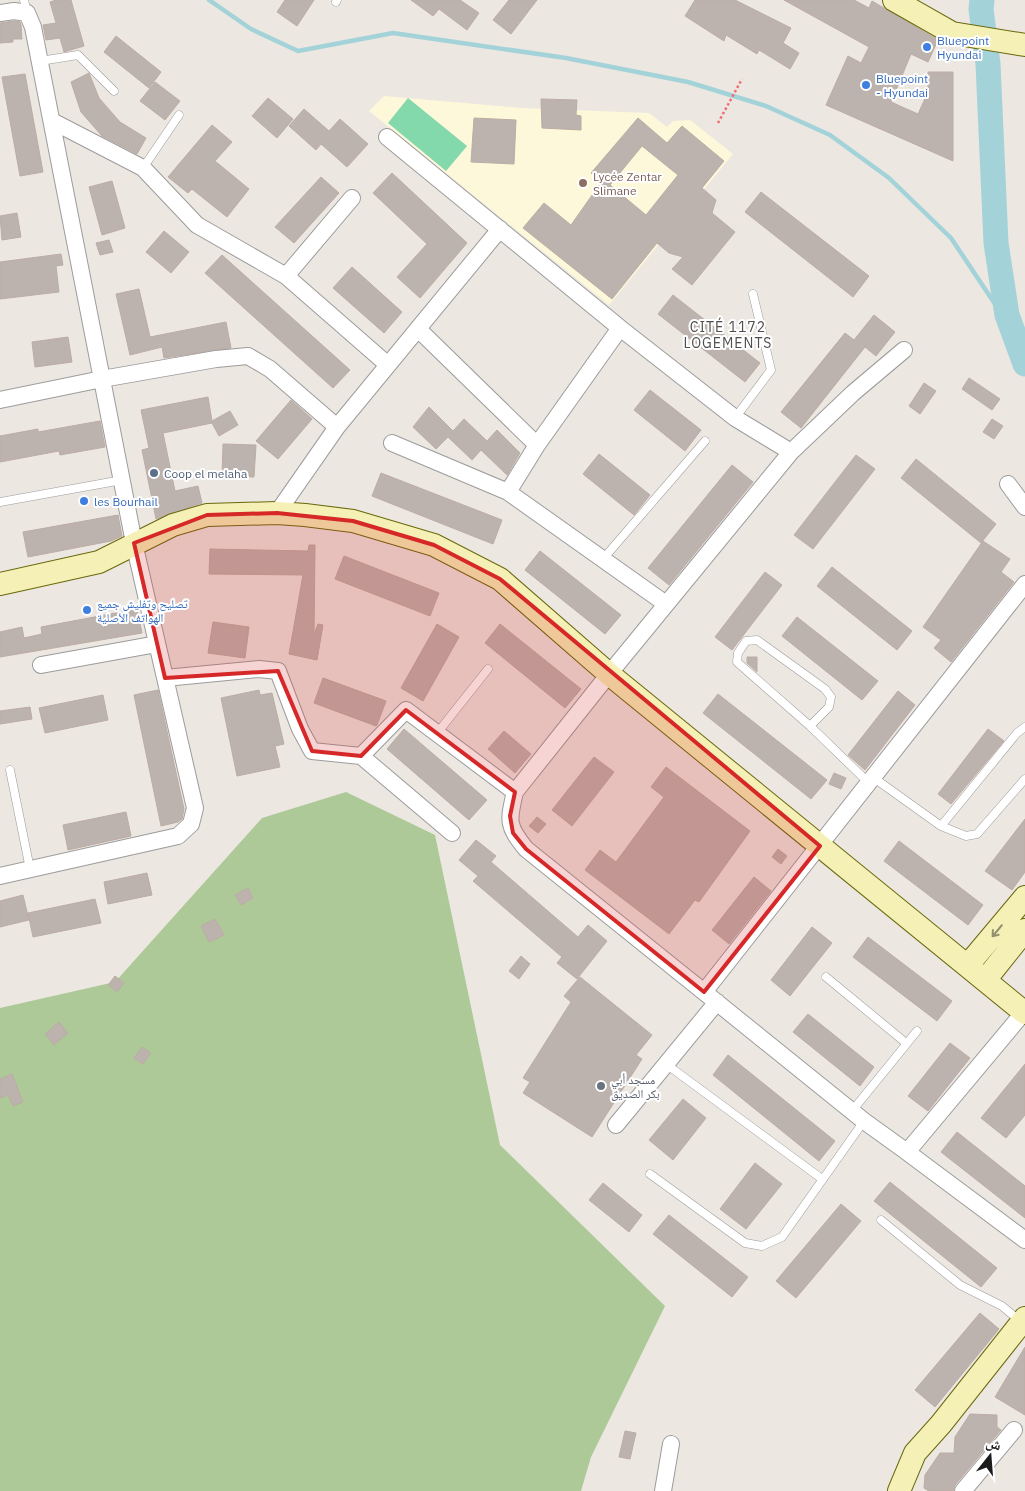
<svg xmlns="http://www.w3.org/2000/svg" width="1025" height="1491" font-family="'IBM Plex Sans','Noto Naskh Arabic',sans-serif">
	<rect width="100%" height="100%" fill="#ece7e1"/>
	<path fill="#fdf8d9" d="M384 96 521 108 649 113 667 127 673 121 690 120 733 154 609 305 369 111Z"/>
	<path fill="#adc998" d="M346 792 435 835 500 1145 665 1306 591 1457 581 1491H0V1008L115 982 262 818Z"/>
	<path fill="#83d8ac" d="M408 98 467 146 446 171 388 123Z"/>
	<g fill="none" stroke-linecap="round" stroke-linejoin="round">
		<path stroke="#a3d3d8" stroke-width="4.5" d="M209 0 251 29 298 51 393 33 566 58 688 82 766 106 830 135 889 178 951 238 1013 331"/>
		<path stroke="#a3d3d8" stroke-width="25" d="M982 0 981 9 988 64 996 243 1007 315 1025 364"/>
	</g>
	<path fill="#bcb2ae" stroke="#bdaca4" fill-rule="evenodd" d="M56 0H71L84 46 64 52 60 38 46 40 43 25 56 23 50 2Z
		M285 0H314L297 26 277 12Z
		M411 0H460L479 13 467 30 439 9 433 16Z
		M509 0H537L511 34 493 20Z
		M695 0H735L791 28 783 43 799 53 790 69 759 50 757 54 726 35 724 41 685 16Z
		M784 0H854L869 8 872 1 938 40 928 62 911 54 891 102 918 114 928 92V72H953V161L826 105 848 56 861 63 869 47Z
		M14 21 20 22 21 25 22 39H13V42L0 43V23Z
		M116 36 161 72 149 88 104 52Z
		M89 73 99 98 120 122 146 138 137 154 102 136 81 112 71 82Z
		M25 74 43 172 20 176 2 77Z
		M155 82 180 101 165 120 140 101Z
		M268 98 293 119 277 138 252 116Z
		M541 99 577 100 576 115 581 116V130L542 128Z
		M304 109 329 131 340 119 368 144 347 167 321 144 316 150 289 126Z
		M474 118 516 120 514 164 471 162Z
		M638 118 667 143 682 126 724 161 702 188 716 200 712 213 735 232 692 285 672 269 683 257 669 253 657 243 612 299 523 228 544 203 571 225 602 181 591 173ZM642 146 678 175 646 215 610 185Z
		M212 125 232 142 215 161 249 189 227 217 192 189 188 193 168 177Z
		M392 173 467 243 420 298 397 277 427 244 373 193Z
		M321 177 339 193 294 243 275 227Z
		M112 181 125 228 102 235 89 187Z
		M761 192 869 276 853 297 745 212Z
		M17 213 21 237 2 240 0 216Z
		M164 231 189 252 171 273 146 252Z
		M109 240 113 252 100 255 96 243Z
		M61 254 63 265 56 266 59 292 0 299V262Z
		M222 255 350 370 333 388 205 273Z
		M352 267 402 312 384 333 333 288Z
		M139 289 150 337 226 322 231 348 164 358 162 347 130 355 116 294Z
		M673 295 760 363 745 382 658 314Z
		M874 315 895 332 876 356 865 347 801 428 781 412 845 333 854 340Z
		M68 337 72 362 35 367 32 342Z
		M969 378 1000 399 992 410 962 389Z
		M924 383 936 391 920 414 909 406Z
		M650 390 701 430 685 451 634 410Z
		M208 397 212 421 230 411 238 425 219 436 212 423 163 433 175 491 198 486 202 503 156 519 142 450 149 448 141 410Z
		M291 400 312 419 278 459 256 441Z
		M429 407 453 431 464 419 487 441 497 430 520 453 507 475 481 450 472 460 448 437 436 449 413 427Z
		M992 419 1003 426 994 439 983 432Z
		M100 421 105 447 60 455 59 451 0 462V436L38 429V432Z
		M223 444 256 445 254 477 222 476Z
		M599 454 650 495 634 515 583 474Z
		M856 455 875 469 813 549 794 535Z
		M916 459 996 524 981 543 901 478Z
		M732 465 753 482 669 585 648 568Z
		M381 473 502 520 493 544 372 496Z
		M118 515 122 536 111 541 28 557 23 532Z
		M983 541 1010 559 1001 572 1014 582 951 662 934 648 941 640 923 627Z
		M309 545H315L314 634 318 624 323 625 317 660 289 654 303 575 209 574 210 549 308 551Z
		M540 551 621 615 605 634 525 570Z
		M344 556 439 593 430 616 335 579Z
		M832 567 912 631 897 650 817 586Z
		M765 572 782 585 732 650 715 637Z
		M137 609 142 633 0 657V632L22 627 24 638 42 634 41 627Z
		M797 617 878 681 862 700 782 636Z
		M213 622 249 627 245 658 208 653Z
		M437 624 459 637 423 701 401 688Z
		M500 624 581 689 565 708 485 643Z
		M747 657H757V672L747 663Z
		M323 678 386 701 377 725 376 726 314 703Z
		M158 690 184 809 182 819 178 822 161 826 134 695Z
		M259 690 260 695 272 693 284 744 275 746 280 767 237 776 221 698Z
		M898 691 915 705 865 770 848 755Z
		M718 694 827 780 811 799 703 713Z
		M103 695 108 720 45 733 39 708Z
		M30 707 32 719 0 724V711Z
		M404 729 487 800 469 820 387 749Z
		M988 729 1004 741 951 804 938 794Z
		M504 731 531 754 515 773 488 749Z
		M594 757 614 772 572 826 552 810Z
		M666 767 750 831 699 902 695 900 669 934 585 870 600 850 616 862 664 797 651 787Z
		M834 773 846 778 841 789 829 784Z
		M126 812 131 836 68 850 63 825Z
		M537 817 546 824 538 833 529 826Z
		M1025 819V872L1012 890 985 871Z
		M476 840 496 856 491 862 578 937 588 925 607 941 577 979 557 963 562 957 473 881 478 876 459 860Z
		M899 841 983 905 968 925 884 861Z
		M778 849 787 856 781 864 772 857Z
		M147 873 152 895 108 904 104 882Z
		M754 877 771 891 729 944 712 930Z
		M248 888 253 898 241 905 235 895Z
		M23 895 29 920 0 927V901Z
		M95 899 101 923 33 937 28 913Z
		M215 919 224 935 209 942 201 926Z
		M812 927 832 943 790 996 771 980Z
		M868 937 952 1001 937 1021 853 957Z
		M521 956 530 964 519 979 509 971Z
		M115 976 124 983 117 992 108 985Z
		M580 977 652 1035 636 1055 642 1059 592 1137 523 1093 530 1082 523 1078 571 1002 564 996Z
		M808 1014 874 1067 860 1086 793 1032Z
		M59 1022 68 1033 54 1045 45 1034Z
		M950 1043 970 1058 928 1111 908 1096Z
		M142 1047 151 1053 143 1064 134 1058Z
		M728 1055 835 1141 819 1161 713 1075Z
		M1025 1064V1115L1006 1138 981 1118Z
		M12 1074 23 1102 13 1106 8 1095 0 1098V1079Z
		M683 1099 706 1118 673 1160 649 1140Z
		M957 1132 1025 1186V1218L941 1152Z
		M755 1163 782 1184 746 1229 720 1209Z
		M890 1182 997 1268 981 1287 874 1201Z
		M603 1183 642 1215 629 1232 589 1200Z
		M841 1204 861 1221 796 1298 776 1281Z
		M669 1215 748 1277 732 1297 653 1234Z
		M980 1313 999 1329 935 1407 915 1390Z
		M1025 1347V1415L995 1397Z
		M970 1414 997 1415V1427L1001 1430 955 1485 953 1491H929L924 1488 925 1475 940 1453H954L955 1437Z
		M625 1431 636 1433 630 1459 619 1457Z"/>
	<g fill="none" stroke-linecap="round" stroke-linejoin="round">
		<g stroke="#9c9c9c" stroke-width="9">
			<path id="lane" d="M24 0 27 13
				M336 2 337 0
				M40 61 78 55 114 91
				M143 168 179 115
				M735 418 771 370 753 294
				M0 502 122 480
				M603 559 705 441
				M810 726 829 707 831 697 825 689 757 640 746 641 738 653 737 662 810 726 869 783
				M438 732 488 669
				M10 770 30 869
				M874 778 941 826 966 836 977 834 1025 779
				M941 826 1017 733 1025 727
				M826 977 906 1043
				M666 1064 822 1179
				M852 1111 917 1031
				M650 1174 745 1243 762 1246 782 1237 864 1121
				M881 1220 960 1285 1002 1306 1020 1321"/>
		</g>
		<g stroke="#9c9c9c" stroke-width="18">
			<path id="street" d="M0 13 14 11 27 13 33 27 134 543 195 808 191 824 178 836 0 876
				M52 121 143 168 197 225 286 276
				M387 137 620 328 735 418 791 452
				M352 198 286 276 388 365
				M418 329 537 445
				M904 350 853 393 791 452 609 674 515 792C508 821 507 826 526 849L704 992 1025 584
				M0 400 102 379 216 359 248 356 270 369 337 427
				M392 443 508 492 666 604
				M1008 484 1025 507
				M508 492 537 445 620 328
				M277 513 337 427 500 229
				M41 665 157 644
				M165 678 259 669 278 671 300 729 312 751 361 756 452 833
				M361 756 406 710 515 792
				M704 992 864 1121 907 1152 1024 1012
				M616 1125 717 1002
				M907 1152 1025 1240
				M663 1491 671 1444
				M963 1491 1014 1430"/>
		</g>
		<g stroke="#69680b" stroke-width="24">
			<path id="secondary" d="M894 0 952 33 1025 45
				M0 584 99 562 173 525 207 515 277 513 305 515 353 521 434 545 500 579 609 674 1025 1013
				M968 965 1025 897
				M986 979 1025 930
				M899 1491 915 1453 941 1424 1025 1318"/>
		</g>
		<path stroke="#f16d70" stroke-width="2.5" stroke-dasharray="2.5 2.5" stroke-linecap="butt" d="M718 123 742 79"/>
		<use href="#lane" stroke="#fff" stroke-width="8"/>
		<use href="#street" stroke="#fff" stroke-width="16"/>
		<use href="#secondary" stroke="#f5f0b6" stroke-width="22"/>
	</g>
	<defs><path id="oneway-shaft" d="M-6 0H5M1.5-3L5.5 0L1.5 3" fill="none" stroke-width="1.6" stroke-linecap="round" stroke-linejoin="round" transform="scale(1.25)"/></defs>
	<use stroke="#939070" href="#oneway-shaft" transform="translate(997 931) rotate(130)"/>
	<path fill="#d62828" fill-opacity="0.2" stroke="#d62828" stroke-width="4" stroke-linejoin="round" d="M277 513 353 521 434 545 500 579 820 846 704 992 526 849 513 833 510 816 515 792 406 710 361 756 312 751 278 671 165 678 134 543 207 515Z"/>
	<g fill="#3f7fe0" stroke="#fff" stroke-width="2">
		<circle cx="927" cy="47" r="5"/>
		<circle cx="866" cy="85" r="5"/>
		<circle cx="84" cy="501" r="5"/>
		<circle cx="87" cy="610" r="5"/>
	</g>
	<circle fill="#8d6e63" stroke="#fff" stroke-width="2" cx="583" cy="183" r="5"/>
	<circle fill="#5c6f8a" stroke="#fff" stroke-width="2" cx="154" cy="473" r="5"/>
	<circle fill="#6b7280" stroke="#fff" stroke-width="2" cx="601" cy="1086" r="5"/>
	<g text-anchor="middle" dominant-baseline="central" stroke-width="4" stroke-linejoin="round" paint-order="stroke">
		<g font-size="12" fill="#366cbe" stroke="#fff" text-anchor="start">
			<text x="937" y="40">Bluepoint<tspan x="937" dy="14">Hyundai</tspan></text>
			<text x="876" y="78">Bluepoint<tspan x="876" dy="14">- Hyundai</tspan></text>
			<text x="94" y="501">les Bourhail</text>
			<text x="97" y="603">تصليح وتفليش جميع<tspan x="97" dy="14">الهواتف الأصلية</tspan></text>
		</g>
		<g font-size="12" fill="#785e54" stroke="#fff" text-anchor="start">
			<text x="593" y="176">Lycée Zentar<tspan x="593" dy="14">Slimane</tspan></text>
		</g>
		<g font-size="12" fill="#4e5e75" stroke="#fff" text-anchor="start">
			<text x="164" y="473">Coop el melaha</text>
		</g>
		<g font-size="12" fill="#5b616d" stroke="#fff" text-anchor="start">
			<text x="611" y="1079">مسجد أبي<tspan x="611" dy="14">بكر الصديق</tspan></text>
		</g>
		<g font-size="14" letter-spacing="1" fill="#4e4e4e" stroke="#fff">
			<text x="728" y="327">CITÉ 1172<tspan x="728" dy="16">LOGEMENTS</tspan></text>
		</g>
	</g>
	<g transform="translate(990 1456) rotate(17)" stroke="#ffffff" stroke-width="4" paint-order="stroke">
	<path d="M0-4L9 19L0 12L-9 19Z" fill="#1b1b1b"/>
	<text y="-8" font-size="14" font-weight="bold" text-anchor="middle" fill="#1b1b1b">ش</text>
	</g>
</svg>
